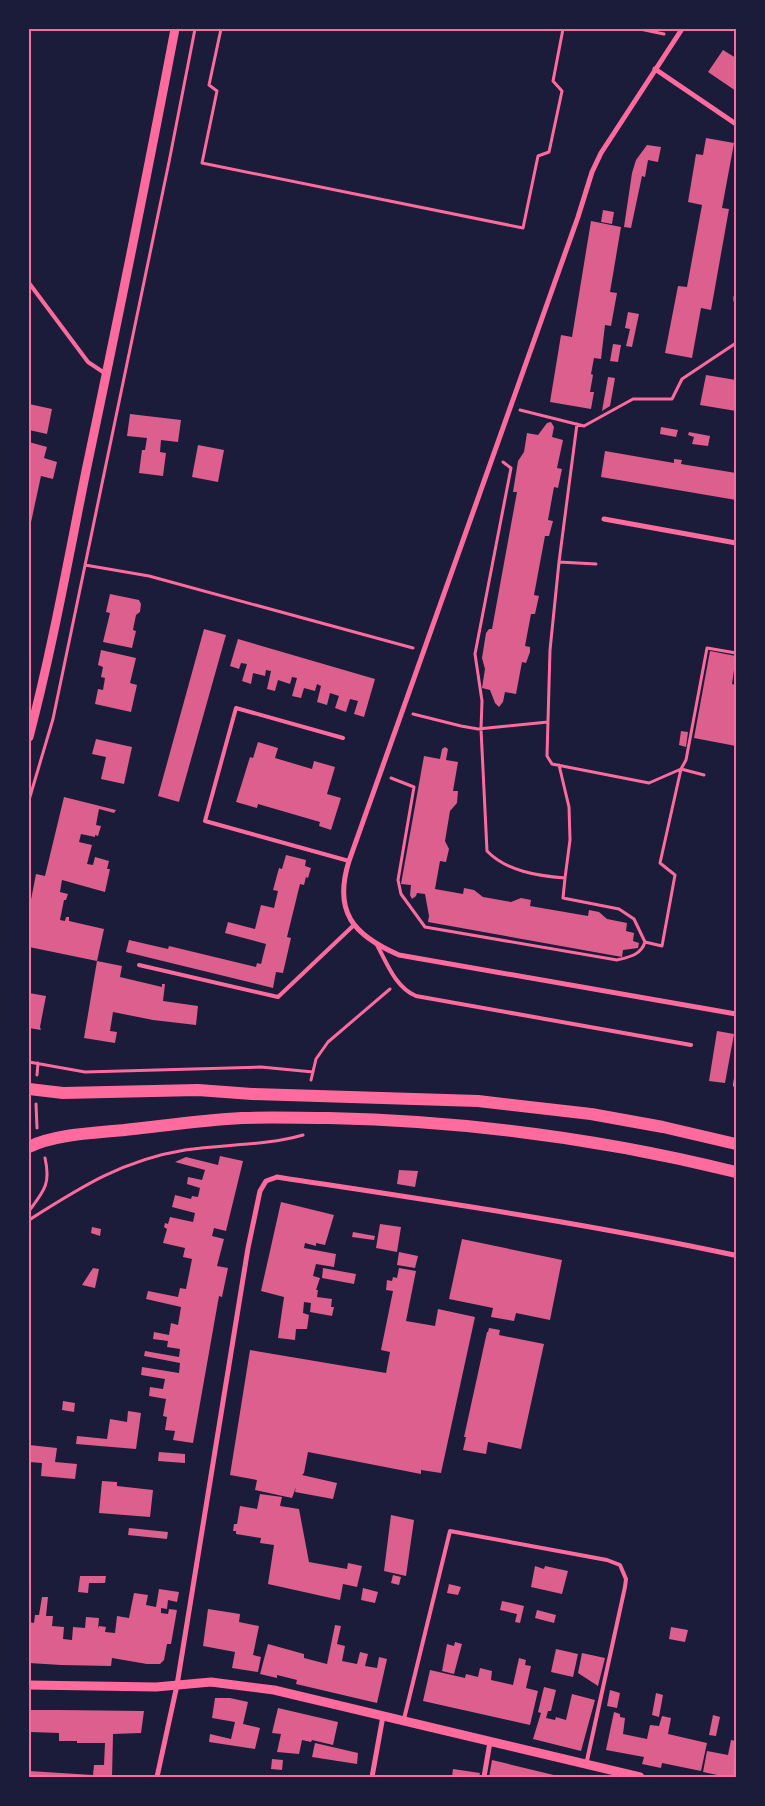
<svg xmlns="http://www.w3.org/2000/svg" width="765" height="1806" font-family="'Fira Sans',sans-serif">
	<rect width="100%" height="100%" fill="#1b1b3a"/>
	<path fill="#dd5f8e" d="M723 50 736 58V91L708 72Z
		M706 138 734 143 722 208 729 209 711 310 701 308 692 358 665 353 678 286 687 287 702 205 688 202 696 154 703 155Z
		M647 145 661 147 658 162 648 160 645 177 642 176 631 228 624 227 632 173 636 160Z
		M603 210 614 212 612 224 601 222Z
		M591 221 621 227 610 292 617 293 611 326 605 325 601 359 594 358 591 374 593 375 590 392H594L591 409 550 402 561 335 572 337Z
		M628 312 639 314 632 347 626 346 630 329 625 328Z
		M613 344 621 345 618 362 610 361Z
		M706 375 736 380V411L700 405Z
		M608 377 615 378 612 395 610 406 602 411Z
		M29 404 52 409 47 434 29 430Z
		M130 414 181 420 178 442 161 440 160 452 166 453 163 476 139 473 142 450H145L147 438 127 436Z
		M551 422 554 427 552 437 563 440 557 468 562 469 558 488 554 487 548 520 553 521 549 536H545L534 595 539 596 535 614H531L525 646 530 647V652L526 663 522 662 516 694 505 692 503 702 499 707 495 703 490 690 482 688 485 669 482 658 486 633 489 629H492L517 492H513L518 461 524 452 527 433 538 435 547 423Z
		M661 427 678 430 676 437 660 434Z
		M689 432 710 436 708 446 692 444 694 437 688 435Z
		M29 442 47 447 44 458 57 462 53 479 41 476 30 527 29 472 31 464 29 463Z
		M198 445 224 450 218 482 192 477Z
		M605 451 674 463V459L682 460 681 464 736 473V500L601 477Z
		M110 594 139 600 141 604 140 612 136 615 133 630 136 631 132 648 103 642 110 613 106 612Z
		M204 629 226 635 179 802 158 796Z
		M238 639 375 679 364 717 354 714 358 701 350 699 346 712 335 708 339 696 330 693 327 705 317 702 321 686 317 684 315 691 304 688 301 698 292 696 297 678 292 677 290 684 278 680 275 691 267 689 271 671 266 670 265 676 253 673 251 684 242 681 247 664 241 663 239 669 230 666Z
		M101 650 136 658 130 683 137 685 131 712 95 704 98 689 103 690 105 678 101 677 103 667 98 665Z
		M710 651 736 656 732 684 736 685V746L694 738Z
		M681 731 688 732 686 747 679 745Z
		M96 739 132 747 124 784 101 779 106 757 92 754Z
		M258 742 278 748 275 758 312 769 314 761 335 767 327 794 341 798 331 830 319 826 320 822 258 804 257 808 236 802 250 757 253 758Z
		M445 747 448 749 446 760 458 762 453 791H458L457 803 450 811 445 841 449 849 446 862 440 861 435 889 463 894 464 888 474 890 483 897 511 902 521 898 531 900 530 906 588 916 589 910 599 912 607 919 627 923 626 931 634 933 633 941 639 943 638 948 623 950 622 957 428 922 429 916 425 894 417 893 416 896 412 899 410 895 411 885 401 884 424 756 440 759 442 749Z
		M64 797 116 810 114 813 99 809 96 825 101 826 98 836 95 835V837L81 834 79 842 92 845 87 864 93 865 95 857 109 861 107 869H110L105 892 62 880 60 892 68 894 66 900H64L60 920 65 921 66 917H69V921L104 929 97 961 29 947V910L36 874 45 876Z
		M286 855 306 860 305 866 311 868 308 878 306 877 304 885 300 884 287 937 291 938 283 973 276 972 273 988 126 952 129 940 168 949 169 946 256 967 257 963 261 964 266 944 225 933 228 922 255 929 261 905 274 908 278 891 273 890 279 868 282 869Z
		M97 961 122 966 120 977 162 987V984H165L163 1001 198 1006 196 1025 153 1020 113 1012 110 1031 117 1032 115 1043 84 1038Z
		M29 993 46 996 40 1027 41 1030 29 1028Z
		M717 1031 734 1034 725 1083 709 1081Z
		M220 1156 243 1161 226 1231 214 1228 212 1236 224 1239 217 1266 228 1268 222 1297 219 1296 193 1443 173 1440 175 1431 165 1430 167 1417 163 1416 166 1399 149 1396 150 1387 163 1389 165 1379 141 1375 142 1367 179 1373 180 1363 144 1356 145 1351 179 1357 180 1349 167 1347 168 1341 153 1339 154 1332 169 1335 171 1323 178 1325 181 1307 146 1299 148 1291 178 1297 180 1288 186 1289 192 1259 183 1257 185 1248 163 1243 167 1229 164 1227 165 1223 168 1224 170 1217 193 1222 195 1213 172 1207 175 1195 191 1199 192 1196 198 1197 200 1188 187 1184 188 1177 202 1180 205 1170 175 1162 186 1157 218 1165Z
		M399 1170 418 1171 415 1187 397 1184Z
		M281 1202 334 1215 325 1245 316 1243V1246L305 1243 304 1248 336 1254 334 1267 316 1264 313 1276 320 1278 316 1290H318L317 1297 332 1299 331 1307H334L332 1316 310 1312 311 1303 304 1302 303 1313 309 1315 307 1329H296L295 1340 278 1338 284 1297 261 1291Z
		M380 1224 401 1227 397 1252 376 1248Z
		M92 1227 101 1229 100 1236 91 1233Z
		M353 1232 375 1236 374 1240 352 1237Z
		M462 1239 562 1260 550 1320 516 1313 514 1321 491 1317 493 1308 449 1299Z
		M399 1252 418 1256 415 1268 397 1265Z
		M93 1268 99 1269 95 1288 82 1285Z
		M323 1268 356 1274 354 1284 322 1278Z
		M399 1268 416 1271 406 1321 435 1326 438 1309 475 1317 441 1473 421 1470V1474L308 1452 304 1473 302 1475 337 1483 333 1499 295 1492 296 1487 292 1498 255 1490 257 1480 230 1475 250 1350 386 1373 390 1352 381 1350 393 1291 386 1290 387 1280 392 1281 393 1277 397 1278Z
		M489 1328 500 1330 499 1335 544 1344 521 1449 488 1442 486 1454 463 1450 466 1437H464L487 1332H488Z
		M63 1401 75 1403 74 1412 62 1410Z
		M128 1411 141 1413 136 1449 76 1444 77 1436 107 1439 110 1419 127 1422Z
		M29 1445 57 1448 55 1462 77 1464 75 1479 41 1476 42 1463 29 1462Z
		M159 1452 185 1454V1463L158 1461Z
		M102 1481 117 1482V1486L153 1490 150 1517 99 1513Z
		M260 1494 282 1497 280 1506 299 1509 309 1562 347 1569 348 1563 362 1566 357 1587 343 1584 340 1600 268 1584 274 1545 260 1543 261 1538 236 1534V1531H233L234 1524H237L240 1506 257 1509Z
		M391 1515 414 1520 406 1576 384 1571Z
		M129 1528 168 1532 167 1539 128 1535Z
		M535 1566 544 1569 545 1566 568 1571 562 1594 531 1587Z
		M393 1575 401 1577 399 1585 391 1583Z
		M80 1576H106L105 1583H89L88 1593 78 1592Z
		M449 1584 461 1587 458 1595 447 1593Z
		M363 1588 378 1592 375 1603 361 1600Z
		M159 1589 179 1592 177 1602 168 1600 167 1609 161 1608V1613L168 1614 169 1609 177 1610 171 1644H167L164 1660 160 1664H147L112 1658 111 1666 61 1665 29 1663V1622L34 1623 35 1615H39L42 1597H48L46 1616H53L52 1626 64 1627 63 1639 72 1640 73 1627 85 1628 86 1617 99 1618 98 1629 99 1626 106 1627 105 1632 115 1633 117 1616 129 1618 134 1593 148 1595 146 1605 156 1607Z
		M502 1601 524 1606 520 1623 515 1622 517 1614 500 1610Z
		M208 1609 240 1614 239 1622 259 1626 253 1655 261 1657 258 1672 232 1668 235 1652 203 1646Z
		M537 1610 556 1615 554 1623 535 1618Z
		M335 1625 341 1626 337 1644 345 1646 342 1661 357 1664 360 1652 368 1654 365 1666 377 1668 379 1657 387 1659 377 1703 296 1684 297 1680 277 1675V1678L260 1674 268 1644 304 1654V1658L327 1664Z
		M671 1627 688 1630 685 1642 669 1639Z
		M455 1642 462 1644 454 1674 442 1671 447 1644 454 1646Z
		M556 1649 578 1654 573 1677 551 1672Z
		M582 1653 605 1658 598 1686 578 1673Z
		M519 1658 526 1660 525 1665 531 1666 526 1688 538 1691 530 1725 423 1701 430 1670 465 1678 466 1674 478 1677 480 1668 492 1671 491 1680 513 1685Z
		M544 1687 556 1690 551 1711H548L546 1718 555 1720 556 1717 566 1720 572 1694 595 1700 581 1751 533 1739 541 1713 538 1712Z
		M610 1690 620 1693 617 1708 607 1706Z
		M656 1693 663 1695 659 1717 652 1715Z
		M215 1698H230L248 1702 243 1724 260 1728 255 1749 209 1742 210 1734 231 1739 235 1722 212 1718Z
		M278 1708 338 1722 333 1745 312 1740 311 1742 302 1740 299 1754 277 1752 281 1734 272 1733Z
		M29 1710H59L144 1711 141 1733 113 1734 112 1777H29V1771L93 1775 94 1765H104L105 1743H77V1741H59V1733L31 1732V1747L29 1746Z
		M614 1712 620 1714V1717L625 1718 623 1734 647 1739 650 1725 659 1726 662 1716 671 1718 668 1734 707 1743 701 1771 662 1763 661 1768 642 1764 644 1757 606 1750Z
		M713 1715 720 1717 716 1736 709 1735Z
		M731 1740 736 1741V1777H727L703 1772 707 1751 728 1755Z
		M315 1743 358 1753 357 1764 312 1757Z
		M272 1759 283 1760 282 1770 271 1769Z
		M492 1760 562 1777H489Z
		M453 1769 480 1773 479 1777H452Z"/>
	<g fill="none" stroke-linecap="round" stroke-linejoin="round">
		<path stroke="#ff6b9d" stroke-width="3" d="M221 29 209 85 217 91 202 163 523 228 538 156 549 152 562 91 553 81 563 29
			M640 29 664 34
			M520 410 584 426 633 399H672L682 379 736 343
			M577 424 559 562 550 650 547 756 552 764 649 783 681 769 704 775
			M503 462 511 468 475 654 482 701 481 729 487 851C506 871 538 876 565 878L570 840 569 807 559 765
			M559 562 596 564
			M85 565 149 576 413 648
			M413 714 461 726 478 729 548 722
			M391 778 414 787 398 880 401 894 425 927 617 960C629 957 641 955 645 942L634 919 619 909 563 898 565 878
			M29 800 53 719 169 162 195 29
			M645 942 662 946 675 875 660 863 681 769 686 760 707 648 736 653
			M29 1062 85 1072 261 1067 313 1072
			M37 1075 38 1063
			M311 1080 316 1059 328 1042 390 989
			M36 1104 37 1128
			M29 1211C44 1191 51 1184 45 1158
			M29 1220C81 1187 123 1160 185 1150 224 1144 265 1146 303 1135"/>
		<path stroke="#ff6b9d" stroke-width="4" d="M29 283 88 362 106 374
			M343 738 236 708 205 821 349 861
			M377 945C387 963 395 987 416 996L691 1045
			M139 965 278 997 354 925
			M735 1085 736 1078
			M404 1719 450 1531 607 1560 620 1565 626 1579 625 1587 586 1765"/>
		<path stroke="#ff6b9d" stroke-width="5" d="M682 29 601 153 592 172 578 217 349 861C333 912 353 935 399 955L736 1014
			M655 69 736 124
			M736 297V300
			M604 519 736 543
			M157 1777 177 1685 248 1248 260 1191 266 1181 277 1177 283 1178C434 1201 585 1223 734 1255
			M372 1777 383 1716
			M484 1777 490 1742"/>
		<path stroke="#ff6b9d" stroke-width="9" d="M29 737C52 650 68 560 86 471 117 324 147 176 175 29
			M29 1685 156 1687 211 1682 274 1690 640 1777"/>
		<path stroke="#ff6b9d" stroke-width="12" d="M29 1089 63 1093 198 1090 252 1094 478 1101 591 1114 663 1127 736 1144
			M29 1147C56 1133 102 1133 133 1129 169 1125 205 1120 242 1118 271 1117 300 1118 329 1118 466 1121 603 1139 736 1172"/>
	</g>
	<rect width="765" height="1806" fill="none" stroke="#1b1b3a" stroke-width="60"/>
	<rect x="30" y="30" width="705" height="1746" fill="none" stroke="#ff6b9d" stroke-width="2"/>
</svg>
